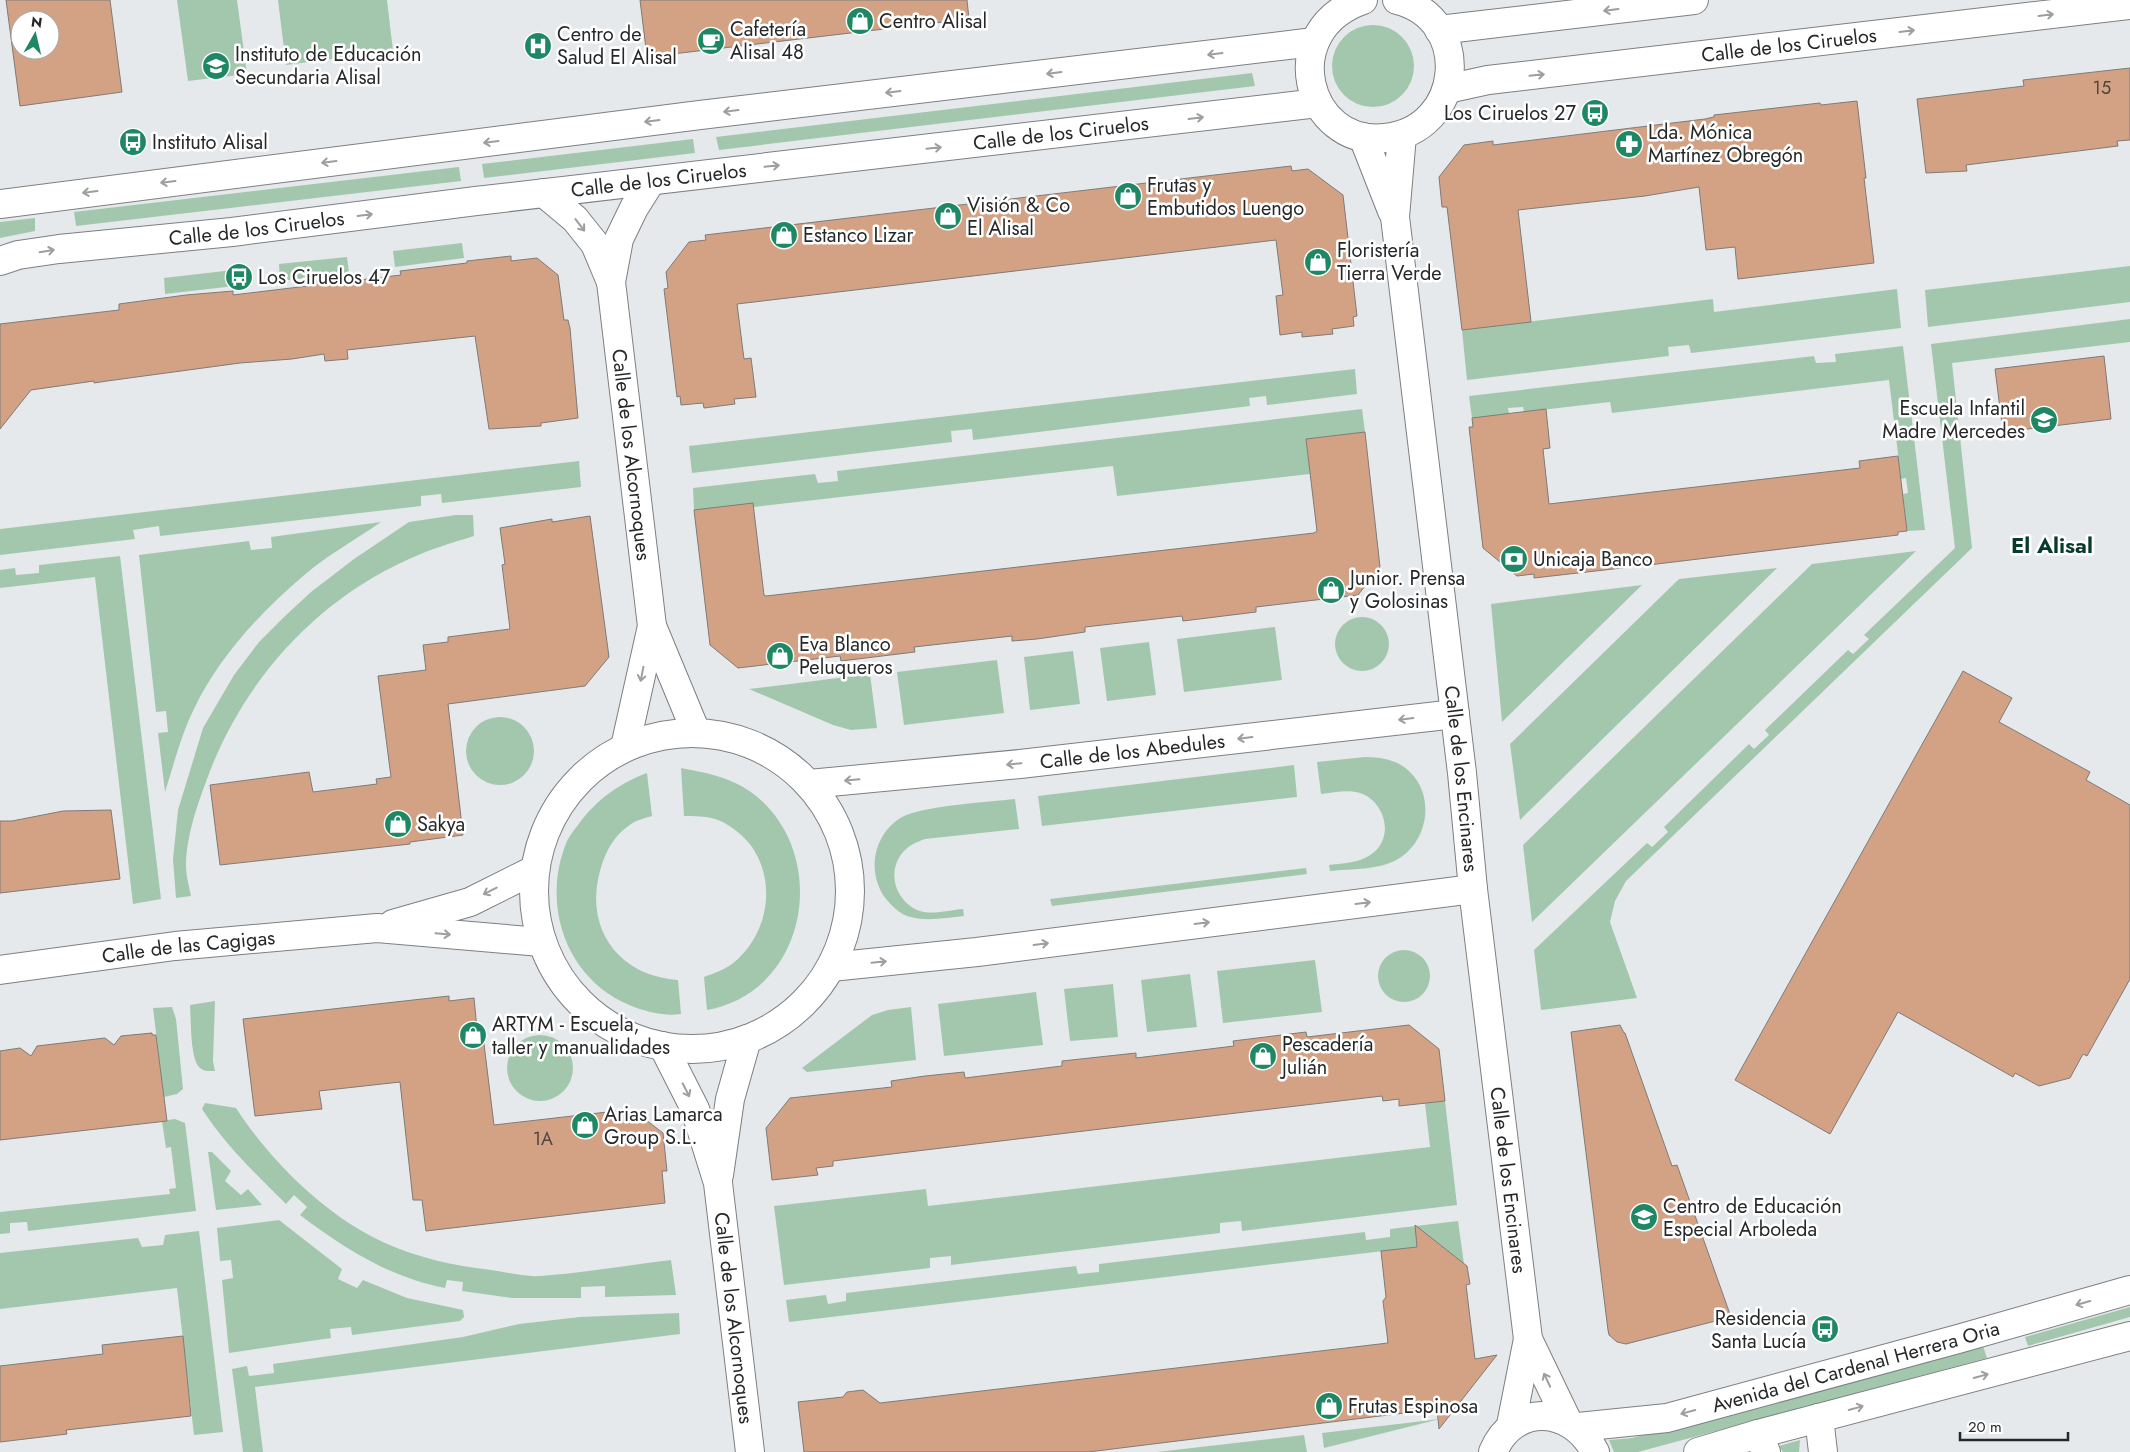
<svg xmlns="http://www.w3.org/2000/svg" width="2130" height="1452" font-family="Jost,sans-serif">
	<rect width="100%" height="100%" fill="#e6e9ec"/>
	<path fill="#a3c7ad" d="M177 0H237L247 74 188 81Z
		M278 0H387L393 51 286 65Z
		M1332 66a41 41 0 1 1 82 0a41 41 0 1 1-82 0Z
		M1252 73 1255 86 719 150 716 137Z
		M693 139 695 153 484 178 482 164Z
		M459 167 461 181 76 226 74 212Z
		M35 218V231L0 238V222Z
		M462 243 464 258 395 267 393 251Z
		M347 257 349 273 280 281 279 264Z
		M2130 266V302L1928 327 1925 290Z
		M233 270 235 286 165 294 164 278Z
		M1897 289 1901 328 1691 353 1689 345 1668 347 1669 356 1467 380 1462 330 1713 299 1714 312Z
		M2130 319V342L1952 363 1972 548 1626 881 1615 901 1610 922 1637 998 1541 1010 1534 950 1647 843 1652 847 1668 832 1664 827 1749 744 1754 749 1769 735 1765 730 1848 650 1853 654 1869 639 1864 635 1955 548 1931 344Z
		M1903 346 1925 530 1907 531 1903 494 1908 493 1906 478 1901 479 1889 380 1612 413 1610 402 1524 412 1523 407 1508 408 1509 414 1472 418 1469 396 1814 356 1816 363 1836 362 1835 354Z
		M1355 369 1357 394 1267 405 1266 396 1249 398 1250 406 973 440 972 429 951 431 952 442 692 473 689 446Z
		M1362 409 1365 432 1306 439 1310 474 1117 496 1113 466 754 507 753 504 694 510 693 488 815 474 818 483 838 481 837 471Z
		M579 461 581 487 442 503 441 494 421 496V506L160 536 159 526 133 530 135 539 0 555V529Z
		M456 515H473L474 536C451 543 428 550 407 560 316 601 246 679 210 771 199 800 186 835 186 866 186 876 189 886 191 896L176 898 173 859 178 810 203 728 234 675 259 642 284 617 311 592 354 559 409 522Z
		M381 522C355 540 326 556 302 577 260 613 218 658 194 709 181 735 174 764 165 792L158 733 168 732 166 711 156 712 139 555 249 541 251 550 272 548 271 537Z
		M1916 551 1532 922 1523 845 1812 564Z
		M120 556 161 899 133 904 95 577 0 588V570L15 568 16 575 39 573V565Z
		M1777 568 1520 820 1510 744 1679 579Z
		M1642 585 1502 722 1491 604Z
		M1335 644a27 27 0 1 1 54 0a27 27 0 1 1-54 0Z
		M1275 627 1282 680 1184 692 1177 639Z
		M1149 642 1156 695 1107 701 1100 648Z
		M1073 651 1080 704 1030 710 1024 657Z
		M997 660 1004 713 904 725 897 672Z
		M870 674 877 728 851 730 833 725 749 689Z
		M466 751a34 34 0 1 1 68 0a34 34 0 1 1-68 0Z
		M1365 757C1375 757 1385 758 1395 762 1436 780 1434 838 1398 859 1380 870 1351 869 1330 871L1329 865C1344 863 1361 863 1373 853 1395 835 1384 801 1360 793 1348 789 1333 793 1321 794L1317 762Z
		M1294 765 1297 797 1042 826 1038 796Z
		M681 768C708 773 733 778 755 795 831 856 808 992 707 1010L704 977C714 973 724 970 732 964 769 935 778 880 749 843 740 833 728 823 715 819 705 816 695 816 684 816Z
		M647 773 652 816C645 818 637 820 631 824 614 835 605 852 600 871 584 929 619 976 678 980L681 1014C658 1017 635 1009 615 998 561 966 543 898 567 841 570 835 574 830 578 825 596 800 618 784 647 773Z
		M1015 799 1019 829 925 839C917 842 911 844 905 850 885 870 895 902 920 911 933 915 950 910 963 909L964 916C945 918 925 922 907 916 899 913 892 906 886 899 866 873 873 834 902 817 922 806 989 802 1015 799Z
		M1306 868 1307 874 1052 906 1050 899Z
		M1378 976a26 26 0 1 1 52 0a26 26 0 1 1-52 0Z
		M1315 960 1322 1012 1223 1023 1217 971Z
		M1190 974 1197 1027 1147 1032 1141 980Z
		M1113 984 1118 1037 1070 1041 1064 989Z
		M1036 992 1043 1045 944 1056 938 1004Z
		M215 1001 213 1061 215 1071C210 1071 204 1072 200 1068 190 1060 191 1018 190 1005Z
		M172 1007 176 1019 183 1089 177 1094 164 1097 153 1008Z
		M911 1007 916 1060 807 1072 802 1068 872 1015 888 1010Z
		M507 1068a33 33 0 1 1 66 0a33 33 0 1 1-66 0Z
		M1445 1101 1457 1205 1242 1231 1241 1221 1220 1223V1233L951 1265V1256L930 1258V1268L784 1285 774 1206 926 1189 928 1206 1430 1147 1425 1103Z
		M205 1103 236 1108C270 1161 327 1217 385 1243 418 1258 456 1266 491 1270 507 1272 524 1277 540 1276 584 1273 628 1265 671 1260L676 1295 605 1297V1286L581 1287V1298H512L462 1291 463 1282 447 1280 445 1288C389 1277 345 1249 300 1215L307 1207 294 1195 286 1204C256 1174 225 1145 202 1109Z
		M175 1119 185 1123 196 1211 28 1231 27 1222 10 1223V1233L0 1234V1212L170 1194 169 1189 176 1188 171 1147 166 1148 162 1121Z
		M208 1152H212L231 1171 225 1181 241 1195 248 1189 262 1205 216 1210Z
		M279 1220 342 1269 338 1279 357 1288 363 1280 407 1298 463 1310 464 1317 460 1321 352 1335 351 1327 330 1329 331 1338 229 1353 222 1280 233 1278 231 1260 220 1261 217 1228Z
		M1458 1221 1464 1264 1435 1241 1417 1247 789 1322 786 1300 826 1295 828 1304 846 1301V1293L1076 1266 1078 1274 1099 1272V1264L1365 1232 1366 1240 1390 1237V1229Z
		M199 1231 223 1432 194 1435 177 1288 0 1309V1253L138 1238 142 1247 163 1245 165 1235Z
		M2130 1307V1317L2028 1346 2025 1337Z
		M679 1313 680 1334 255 1387 263 1452H243L232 1369 247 1366 249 1376 274 1373 273 1364 463 1337 519 1324 580 1317Z
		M1983 1346 1987 1358 1638 1452H1614L1609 1440 1632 1438Z
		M1440 1419 1324 1448 1322 1433Z
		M1304 1435 1307 1452H1157Z
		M1800 1440 1799 1452H1783L1779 1446Z"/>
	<path fill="#d3a284" stroke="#7e7b79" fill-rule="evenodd" d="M6 0H110L122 92 20 106ZM20 20H50V50H20Z
		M640 0H967L969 19 647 57Z
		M2130 68V140L2117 141 2118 146 1966 165 1967 171 1926 173 1917 99 2024 86 2023 80Z
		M1857 101 1866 178H1864L1874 263 1738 279 1735 247 1706 250 1699 187 1645 196 1518 210 1531 322 1462 330 1447 207H1442L1439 177 1464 145 1493 141V145L1705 119 1714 117V115L1820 103 1821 105Z
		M1291 166 1292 171 1308 169 1343 195 1357 316 1353 317 1354 326 1332 329 1333 334 1302 337V332L1280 335 1276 296 1283 295 1276 240 737 304 744 359 751 358 756 397 734 399 735 404 704 408 703 403 681 405 680 396 677 397 664 289 668 288 666 272 689 242 706 240 705 235Z
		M511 256V261L537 258 558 275 564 320H568L570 328 578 418 541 423V426L489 429 475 336 347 350 348 359 325 361 324 354 292 359 240 363 107 381 94 383V381L31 390 0 429V324L119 310V304L186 295 233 291V295L316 285 315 280 343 278V282L401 275 400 271 467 263V261Z
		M2104 356 2111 419 2003 432 1995 369Z
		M1546 409 1550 448 1543 449 1549 504 1860 468 1859 461 1898 456 1907 531 1898 532V535L1657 564 1534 578V574L1517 576 1483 548 1469 427H1473L1472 418Z
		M1365 432 1380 567 1358 595 1256 607V612L1183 621 1182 616 1085 627V632L1037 639 1012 641V636L914 647 915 652 841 661 840 656 738 668 710 645 694 510 753 503 764 595 766 596 1314 533 1317 531 1306 439Z
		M590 516 609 657 585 686 448 704 463 835 410 842V844L220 865 210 785 309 772 313 792 377 784 376 779 391 777 378 676 426 670 423 645 448 642V637L510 629 502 565 505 564 500 528 552 519V522Z
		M1963 671 2012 698 1999 722 2090 772 2086 780 2130 805V979L2087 1056 2083 1054 2070 1078 2039 1086 2015 1073 2013 1077 1898 1012 1830 1134 1735 1080Z
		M111 810 120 879 0 893V821H12L63 811Z
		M449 996V1001L474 998 477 1029 482 1028 494 1125 616 1111 617 1116 638 1114 663 1133 667 1171H662L665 1203 426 1231 422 1200H413L400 1082 319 1091 322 1109 255 1116 243 1019Z
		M1409 1025 1439 1049 1445 1101 1399 1106V1099L1383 1101 1382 1096 1151 1123 833 1161V1166L816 1168 818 1175 772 1180 766 1128 790 1098 892 1087 891 1081 925 1076 964 1072 965 1078 1062 1066V1061L1136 1053V1058L1234 1046 1233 1041 1306 1032 1307 1037Z
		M1620 1025 1624 1033H1625L1672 1166 1677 1165 1731 1317 1626 1344 1617 1342 1609 1335 1608 1330 1571 1032Z
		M152 1033V1035H156L167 1121 0 1140V1051L20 1048 31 1056 37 1046 105 1038 114 1045 121 1036Z
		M1415 1225 1467 1266 1470 1284 1466 1285 1475 1359 1497 1355 1439 1429 1437 1409 1088 1452H804L798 1402 843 1397 847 1392 863 1390 880 1403 1388 1343 1383 1301 1386 1297 1381 1251 1417 1247Z
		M183 1336 191 1416 66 1430 67 1434 0 1442V1366L103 1354 102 1345Z"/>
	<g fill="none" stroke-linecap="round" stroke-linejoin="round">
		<g stroke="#7d7f82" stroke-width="30">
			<g id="minor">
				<path id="s1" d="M1402 135 1395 217 1462 773 1473 889 1528 1339 1567 1420"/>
				<path d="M1363 137 1392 211"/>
				<path id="s2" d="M651 181 634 208 619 239 611 282 652 626 696 732"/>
				<path d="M544 193 575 219 595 244 611 282"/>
				<circle cx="692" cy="891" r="158"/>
				<path d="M625 747 652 626"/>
				<path id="s3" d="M809 784 1020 764 1455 714"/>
				<path d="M393 924 470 902 534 870"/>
				<path d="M831 967 977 952 1473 889"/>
				<path id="s4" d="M0 970 175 946 377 928 541 942"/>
				<path id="s5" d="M663 1046 695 1109 718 1183 750 1452"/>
				<path d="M719 1175 730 1099 747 1039"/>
				<path d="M1819 1418 1823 1452"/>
				<path d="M1511 1425 1528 1339"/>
				<path d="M1758 1434 1766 1452"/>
			</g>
		</g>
		<g stroke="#7d7f82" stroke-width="30">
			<g id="major">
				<path d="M1363 0C1275 30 1306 147 1385 138 1464 130 1474 19 1397 0"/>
				<path d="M1439 30 1694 0"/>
				<path id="s6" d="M1447 89 1488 80 2130 5"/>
				<path d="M0 204 700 115 1314 42"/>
				<path id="s7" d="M0 261 18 255 59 249 232 232 476 201 1318 103"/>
				<path id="s8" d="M1578 1427 1667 1418 1958 1339 2130 1290"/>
				<path d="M1493 1452C1514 1402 1572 1406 1595 1452"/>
				<path d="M1698 1452 1758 1434 2130 1336"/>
			</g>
		</g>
		<use href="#minor" stroke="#fff" stroke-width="28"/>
		<use href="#major" stroke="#fff" stroke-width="28"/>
	</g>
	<defs><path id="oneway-shaft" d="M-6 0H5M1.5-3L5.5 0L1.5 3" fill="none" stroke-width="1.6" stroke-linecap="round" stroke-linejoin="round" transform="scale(1.25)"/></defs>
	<g stroke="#9d9e9e">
		<use href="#oneway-shaft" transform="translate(1611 10) rotate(173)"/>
		<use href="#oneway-shaft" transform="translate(2046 15) rotate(-7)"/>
		<use href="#oneway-shaft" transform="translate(1907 31) rotate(-7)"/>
		<use href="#oneway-shaft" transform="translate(1215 54) rotate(173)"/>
		<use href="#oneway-shaft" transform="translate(1054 73) rotate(173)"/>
		<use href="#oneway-shaft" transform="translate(1537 75) rotate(-6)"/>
		<use href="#oneway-shaft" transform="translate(893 92) rotate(173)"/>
		<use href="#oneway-shaft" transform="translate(731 111) rotate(173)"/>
		<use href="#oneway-shaft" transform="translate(1196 118) rotate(-7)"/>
		<use href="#oneway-shaft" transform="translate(652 121) rotate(173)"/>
		<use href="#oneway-shaft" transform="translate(491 142) rotate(173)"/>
		<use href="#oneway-shaft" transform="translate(934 148) rotate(-6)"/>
		<use href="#oneway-shaft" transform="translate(329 162) rotate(173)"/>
		<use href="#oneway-shaft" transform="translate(772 166) rotate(-6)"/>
		<use href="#oneway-shaft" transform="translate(168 182) rotate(173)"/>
		<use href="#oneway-shaft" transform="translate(90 192) rotate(173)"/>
		<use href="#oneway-shaft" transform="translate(365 215) rotate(-7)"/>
		<use href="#oneway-shaft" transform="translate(580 225) rotate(52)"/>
		<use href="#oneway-shaft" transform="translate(47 251) rotate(-9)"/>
		<use href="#oneway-shaft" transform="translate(642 674) rotate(101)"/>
		<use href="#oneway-shaft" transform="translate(1406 719) rotate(173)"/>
		<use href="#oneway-shaft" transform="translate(1245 738) rotate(173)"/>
		<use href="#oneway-shaft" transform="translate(1014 764) rotate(174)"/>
		<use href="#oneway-shaft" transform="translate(852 780) rotate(175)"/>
		<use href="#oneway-shaft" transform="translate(490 891) rotate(153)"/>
		<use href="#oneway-shaft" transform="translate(1363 903) rotate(-7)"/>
		<use href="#oneway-shaft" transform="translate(1202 923) rotate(-7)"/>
		<use href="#oneway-shaft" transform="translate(443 934) rotate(5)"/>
		<use href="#oneway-shaft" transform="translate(1041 944) rotate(-7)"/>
		<use href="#oneway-shaft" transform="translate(879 962) rotate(-6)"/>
		<use href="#oneway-shaft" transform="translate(686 1090) rotate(63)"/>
		<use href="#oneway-shaft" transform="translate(2083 1303) rotate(164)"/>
		<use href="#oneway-shaft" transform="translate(1981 1376) rotate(-15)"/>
		<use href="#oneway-shaft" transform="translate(1547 1380) rotate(-115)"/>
		<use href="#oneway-shaft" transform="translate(1856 1408) rotate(-15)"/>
		<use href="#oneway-shaft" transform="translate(1688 1412) rotate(165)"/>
	</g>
	<defs>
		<g id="shop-disc" transform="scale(1.4375)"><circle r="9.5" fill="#1e8763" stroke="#fff"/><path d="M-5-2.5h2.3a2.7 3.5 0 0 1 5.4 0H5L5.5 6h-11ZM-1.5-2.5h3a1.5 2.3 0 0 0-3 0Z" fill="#fff"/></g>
		<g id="cafe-disc" transform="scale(1.4375)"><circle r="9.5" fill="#1e8763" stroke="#fff"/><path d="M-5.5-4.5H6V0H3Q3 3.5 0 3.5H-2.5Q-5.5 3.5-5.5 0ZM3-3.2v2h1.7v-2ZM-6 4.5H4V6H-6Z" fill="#fff"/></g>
		<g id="hospital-disc" transform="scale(1.4375)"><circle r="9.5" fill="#1e8763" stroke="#fff"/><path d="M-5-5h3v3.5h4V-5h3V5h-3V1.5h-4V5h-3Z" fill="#fff"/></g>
		<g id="school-disc" transform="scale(1.4375)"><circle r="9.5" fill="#1e8763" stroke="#fff"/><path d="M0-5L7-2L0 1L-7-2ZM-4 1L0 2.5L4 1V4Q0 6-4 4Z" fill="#fff"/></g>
		<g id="bus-disc" transform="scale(1.4375)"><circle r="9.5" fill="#1e8763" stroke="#fff"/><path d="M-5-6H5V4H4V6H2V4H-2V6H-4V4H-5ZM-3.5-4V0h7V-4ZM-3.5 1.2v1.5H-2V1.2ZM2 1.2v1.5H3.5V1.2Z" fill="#fff"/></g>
		<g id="pharmacy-disc" transform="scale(1.4375)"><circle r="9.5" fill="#1e8763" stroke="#fff"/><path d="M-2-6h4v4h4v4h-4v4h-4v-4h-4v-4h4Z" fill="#fff"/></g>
		<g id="bank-disc" transform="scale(1.4375)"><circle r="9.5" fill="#1e8763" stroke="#fff"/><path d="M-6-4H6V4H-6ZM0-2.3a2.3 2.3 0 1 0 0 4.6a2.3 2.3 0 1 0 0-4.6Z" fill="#fff"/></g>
	</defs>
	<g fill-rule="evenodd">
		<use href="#shop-disc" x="860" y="21"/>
		<use href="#cafe-disc" x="711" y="41"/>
		<use href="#hospital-disc" x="538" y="46"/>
		<use href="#school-disc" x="216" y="66"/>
		<use href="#bus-disc" x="1595" y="113"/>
		<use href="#bus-disc" x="133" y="142"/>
		<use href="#pharmacy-disc" x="1629" y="144"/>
		<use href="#shop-disc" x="1128" y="196"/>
		<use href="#shop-disc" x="948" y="216"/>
		<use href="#shop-disc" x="784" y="235"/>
		<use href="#shop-disc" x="1318" y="262"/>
		<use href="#bus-disc" x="239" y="277"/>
		<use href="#school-disc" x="2044" y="420"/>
		<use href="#bank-disc" x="1514" y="559"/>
		<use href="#shop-disc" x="1331" y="590"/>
		<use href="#shop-disc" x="780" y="656"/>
		<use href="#shop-disc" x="398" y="824"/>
		<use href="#shop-disc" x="473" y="1035"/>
		<use href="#shop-disc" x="1263" y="1056"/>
		<use href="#shop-disc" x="585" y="1125"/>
		<use href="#school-disc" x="1644" y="1217"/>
		<use href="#bus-disc" x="1825" y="1329"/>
		<use href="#shop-disc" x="1329" y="1406"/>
	</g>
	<g text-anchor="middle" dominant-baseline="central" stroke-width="5" stroke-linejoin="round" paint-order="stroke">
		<g font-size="18" fill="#51463f">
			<text x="2102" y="88">15</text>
			<text x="543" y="1139">1A</text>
		</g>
		<g font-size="20" fill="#262728" stroke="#fff" text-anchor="start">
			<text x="879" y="21">Centro Alisal</text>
			<text x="730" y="29">Cafetería<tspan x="730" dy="23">Alisal 48</tspan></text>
			<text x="557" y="34">Centro de<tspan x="557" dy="23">Salud El Alisal</tspan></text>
			<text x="235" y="54">Instituto de Educación<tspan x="235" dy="23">Secundaria Alisal</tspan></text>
			<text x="1576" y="113" text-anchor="end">Los Ciruelos 27</text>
			<text x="1648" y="132">Lda. Mónica<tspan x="1648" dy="23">Martínez Obregón</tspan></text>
			<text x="152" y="142">Instituto Alisal</text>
			<text x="1147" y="185">Frutas y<tspan x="1147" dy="23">Embutidos Luengo</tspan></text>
			<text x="967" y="205">Visión &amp; Co<tspan x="967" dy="23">El Alisal</tspan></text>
			<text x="803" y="235">Estanco Lizar</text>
			<text x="1337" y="250">Floristería<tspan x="1337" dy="23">Tierra Verde</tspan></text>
			<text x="258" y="277">Los Ciruelos 47</text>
			<text x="2025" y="408" text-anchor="end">Escuela Infantil<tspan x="2025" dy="23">Madre Mercedes</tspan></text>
			<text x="1533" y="559">Unicaja Banco</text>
			<text x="1350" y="578">Junior. Prensa<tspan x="1350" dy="23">y Golosinas</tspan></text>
			<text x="799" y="644">Eva Blanco<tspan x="799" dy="23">Peluqueros</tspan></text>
			<text x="417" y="824">Sakya</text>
			<text x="492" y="1024">ARTYM - Escuela,<tspan x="492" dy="23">taller y manualidades</tspan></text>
			<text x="1282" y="1044">Pescadería<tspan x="1282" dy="23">Julián</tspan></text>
			<text x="604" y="1114">Arias Lamarca<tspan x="604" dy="23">Group S.L.</tspan></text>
			<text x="1663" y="1206">Centro de Educación<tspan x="1663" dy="23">Especial Arboleda</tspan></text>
			<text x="1806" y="1318" text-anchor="end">Residencia<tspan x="1806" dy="23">Santa Lucía</tspan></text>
			<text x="1348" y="1406">Frutas Espinosa</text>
		</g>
		<g font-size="20" fill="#262728" stroke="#fff">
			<text stroke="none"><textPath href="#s6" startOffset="345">Calle de los Ciruelos</textPath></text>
			<text stroke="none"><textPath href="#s7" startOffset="1069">Calle de los Ciruelos</textPath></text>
			<text stroke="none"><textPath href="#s7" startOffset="664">Calle de los Ciruelos</textPath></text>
			<text stroke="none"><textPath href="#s7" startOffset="259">Calle de los Ciruelos</textPath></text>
			<text stroke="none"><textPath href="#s2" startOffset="284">Calle de los Alcornoques</textPath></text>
			<text stroke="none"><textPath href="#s3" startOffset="325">Calle de los Abedules</textPath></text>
			<text stroke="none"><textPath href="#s1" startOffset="648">Calle de los Encinares</textPath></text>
			<text stroke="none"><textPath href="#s4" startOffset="190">Calle de las Cagigas</textPath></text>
			<text stroke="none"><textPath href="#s1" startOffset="1052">Calle de los Encinares</textPath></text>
			<text stroke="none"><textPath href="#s5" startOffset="284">Calle de los Alcornoques</textPath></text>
			<text stroke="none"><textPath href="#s8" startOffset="285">Avenida del Cardenal Herrera Oria</textPath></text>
		</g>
		<g font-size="22" font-weight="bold" fill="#093b2a" stroke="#fff">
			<text x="2052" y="545">El Alisal</text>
		</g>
	</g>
	<g transform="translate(35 35) rotate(8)"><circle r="24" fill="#ffffff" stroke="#a8a9a9"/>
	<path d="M0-4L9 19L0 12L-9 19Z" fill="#1e8763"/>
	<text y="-8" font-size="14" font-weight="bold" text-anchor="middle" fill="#262728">N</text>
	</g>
	<path d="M1960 1432v8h108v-8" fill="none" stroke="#262728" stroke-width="2.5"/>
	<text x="1968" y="1432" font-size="15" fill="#262728" stroke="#ffffff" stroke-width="4" paint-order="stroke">20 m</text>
</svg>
